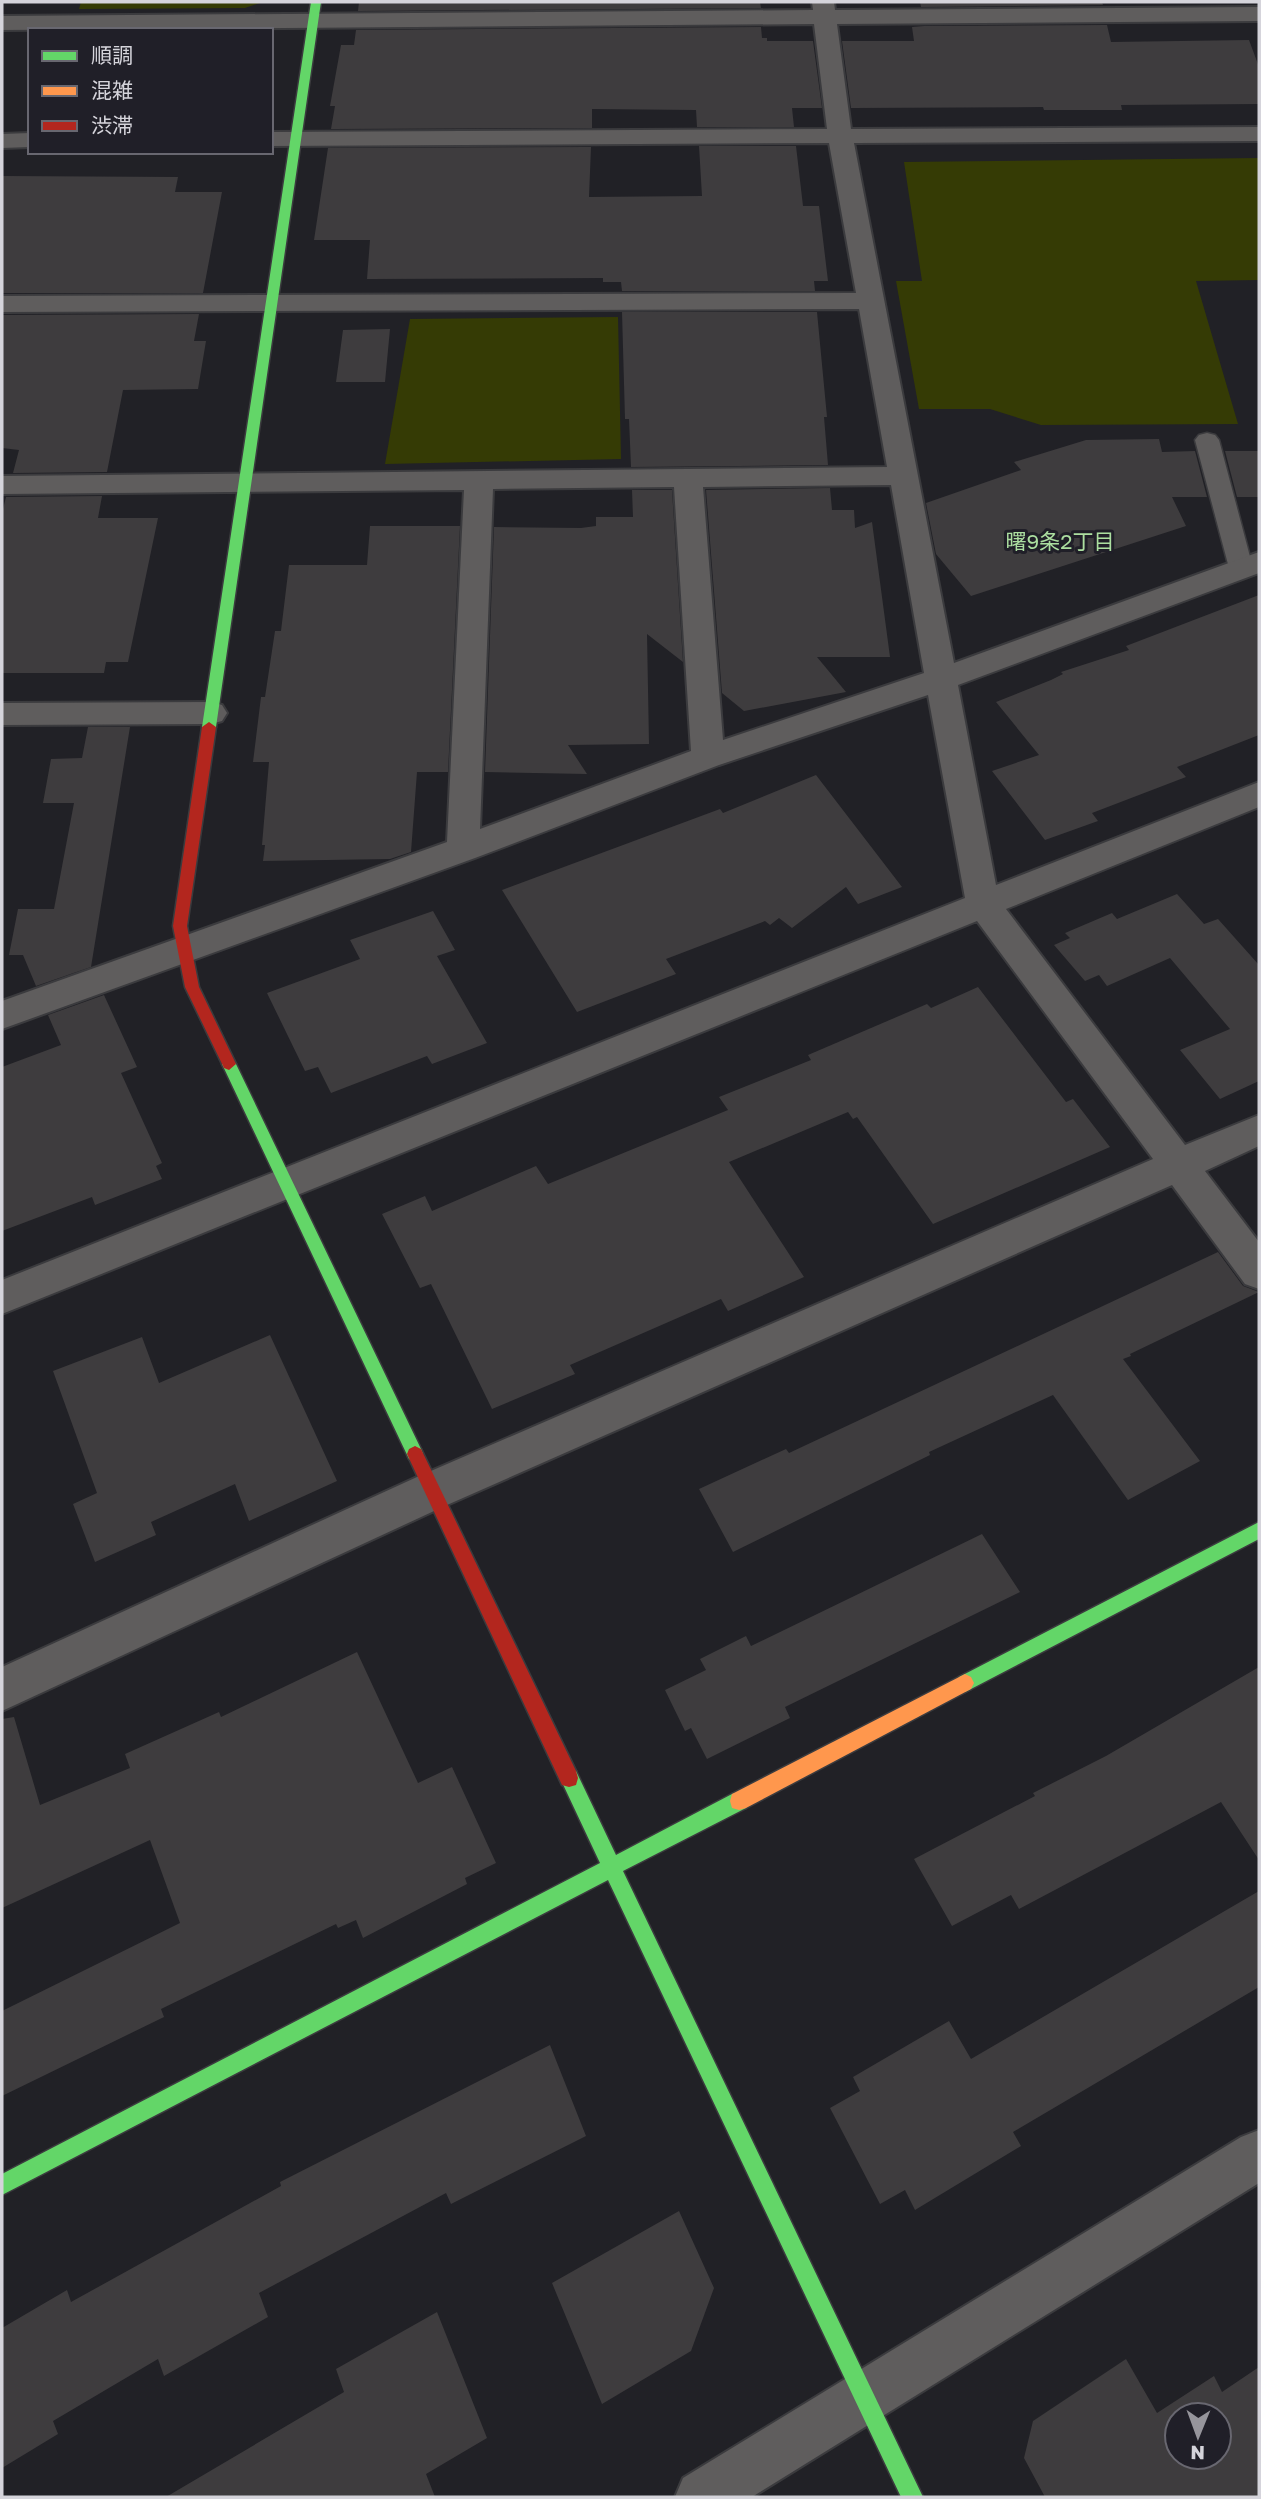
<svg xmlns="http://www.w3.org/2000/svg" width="1261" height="2499" font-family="'Golos Text','Noto Sans JP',sans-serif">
	<rect width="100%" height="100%" fill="#212126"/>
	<path fill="#353b05" d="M81 2H263L245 8 79 9Z
		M1259 158V280L1196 281 1238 424 1041 425 990 409H919L896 281H922L904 162Z
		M618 317 621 459 385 464 410 319Z"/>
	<path fill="#3e3c3e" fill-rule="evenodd" d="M359 2H760L761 8 358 11Z
		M920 2H1102L1103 5 921 7Z
		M1107 25 1111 42 1249 40 1259 67V104L1121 105 1122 110H1044L1043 107 851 108 842 41H914L912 27 924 26Z
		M761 27 762 38H767V41H813L822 108H792L794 127H697L696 110 592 109V128L331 129 335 106H330L341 45H354L356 30Z
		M699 146H796L803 206H819L828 281H814L815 291H622L621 282H603V278L367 279 370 240H314L328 148 591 147 589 197 702 196Z
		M2 176 178 177 175 192H222L203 293H2Z
		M622 312H817L827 417H824L828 465 631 467 629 419H625Z
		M199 314 194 341H206L198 389 123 390 107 472 13 473 19 450 2 448V315Z
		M390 329 385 382H336L343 330Z
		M1159 439 1162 452 1195 451 1207 497H1172L1186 526 971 596 936 554 926 503 1021 470 1014 462 1086 440Z
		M1225 451H1259V497H1237Z
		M830 488 832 510H854L855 528 872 522 890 657H817L846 692 744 711 722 693 706 490Z
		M632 490H672L683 662 647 634 649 744 568 745 587 774 485 772 494 527 581 528 596 526V517H633Z
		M102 496 98 518H158L128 662H106L104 673H2V513L6 497Z
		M370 526H460L448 772H417L411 852 390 859 263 861 265 845H262L269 762H253L261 697H265L275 631H281L289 565H367Z
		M1259 595V735L1177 767 1186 777 1092 813 1098 821 1045 840 992 771 1039 755 996 702 1051 680 1063 674 1061 672 1129 650 1126 646Z
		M88 727H130L91 967 36 986 23 955H9L18 909H54L74 803H43L51 759 82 758Z
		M816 775 902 887 858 904 846 887 792 928 779 918 770 925 765 921 666 959 676 974 577 1012 502 890 720 809 723 813Z
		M1177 894 1204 924 1218 919 1259 965V1081L1220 1099 1180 1050 1230 1029 1170 958 1107 986 1099 975 1085 981 1054 945 1070 938 1065 933 1112 913 1117 919Z
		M433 911 455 950 437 956 487 1043 432 1064 427 1056 331 1093 318 1067 305 1071 267 993 360 959 350 940Z
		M978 987 1066 1102 1073 1099 1110 1147 933 1224 857 1117 853 1119 848 1112 729 1162 804 1277 728 1311 721 1299 570 1365 575 1374 492 1409 431 1284 420 1288 382 1214 425 1196 432 1211 536 1166 548 1184 728 1110 719 1097 811 1060 808 1055 927 1004 931 1008Z
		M104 995 137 1067 121 1073 162 1163 156 1166 162 1179 95 1205 92 1197 2 1231V1067L61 1045 48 1015Z
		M1218 1252 1243 1286 1259 1292 1130 1354 1131 1356 1123 1359 1200 1461 1128 1500 1053 1395 929 1452 930 1455 733 1552 699 1489 786 1449 789 1453Z
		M270 1335 337 1481 249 1521 235 1484 151 1522 156 1535 95 1562 73 1504 97 1493 53 1371 142 1337 159 1383Z
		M982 1534 1020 1592 785 1707 790 1718 707 1759 691 1728 685 1731 665 1690 706 1670 700 1659 746 1636 751 1646Z
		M357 1652 418 1783 452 1767 496 1863 465 1878 467 1884 363 1938 356 1920 338 1928 336 1924 161 2009 164 2017 2 2096V2011L180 1923 150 1840 2 1908V1719L14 1717 40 1805 130 1768 125 1754 219 1712 221 1717Z
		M1259 1667V1860L1221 1802 1019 1909 1011 1895 952 1926 914 1859 1035 1796 1033 1793 1106 1756Z
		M1259 1891V1987L1013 2132 1021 2146 915 2210 905 2190 880 2204 830 2108 860 2091 853 2077 949 2021 971 2059Z
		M550 2045 586 2136 451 2204 446 2193 259 2293 268 2317 164 2376 158 2359 53 2421 58 2434 2 2468V2328L67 2290 71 2302 281 2186 280 2182Z
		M679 2211 714 2288 691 2351 602 2404 552 2283Z
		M437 2312 487 2438 426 2474 435 2497H166L344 2392 336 2369Z
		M1126 2359 1157 2413 1214 2376 1222 2392 1259 2367V2497H1045L1024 2458 1033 2421ZM1177 2415H1219V2457H1177Z"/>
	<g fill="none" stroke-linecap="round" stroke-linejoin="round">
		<g stroke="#3b3b3e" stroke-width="3">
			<path id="lane" d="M1207 433 1215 435 1219 440 1253 568 1250 574 1241 576 1232 574 1229 568 1195 440 1199 435Z"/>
		</g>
		<g stroke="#3b3b3e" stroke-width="4">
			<path id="street" d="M812 2H834L835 10 1259 7V21L837 24 851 129 1259 127V141L854 143 954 663 1259 552V573L958 685 996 885 1259 782V807L1006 909 1185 1145 1259 1115V1146L1205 1171 1259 1242V1289L1245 1284 1172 1185 447 1505 2 1711V1667L417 1477 1153 1159 977 921 2 1314V1280L965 898 928 695 719 765 475 858 2 1029V1001L447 842 464 490 2 494V476L887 467 859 309 2 312V296L856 293 829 143 271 146V132L827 129 814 24 2 30V16L813 10ZM891 485 924 673 723 740 703 487ZM674 487 691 751 480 829 493 489Z
				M30 133V147L2 148V134Z
				M211 702 222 705 227 713 222 721 211 724 2 725V703Z
				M1259 2130V2183L752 2497H675L683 2478 1241 2137Z"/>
		</g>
		<g stroke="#3b3b3e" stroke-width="3">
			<path id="fast" d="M311 2H321L216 727 209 732 202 727Z
				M229 1058 236 1064 421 1449 423 1454 421 1459 415 1462 409 1459 222 1064Z
				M1259 1522V1539L971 1689 965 1692 959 1689 956 1683 959 1677Z
				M569 1769 576 1771 616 1855 732 1794 739 1792 746 1794 748 1801 746 1808 623 1871 923 2497H901L608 1880 2 2195V2174L600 1863 560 1778 562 1771Z"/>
		</g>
		<g stroke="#3b3b3e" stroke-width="3">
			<path id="slow" d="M965 1674 971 1677 974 1683 971 1689 746 1808 739 1810 732 1808 730 1801 732 1794Z"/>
		</g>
		<g stroke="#3b3b3e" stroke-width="3">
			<path id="jam" d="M209 722 216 727 187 926 199 987 236 1064 229 1070 224 1068 185 987 173 926 202 727Z
				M415 1446 421 1449 576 1771 578 1778 576 1785 569 1787 562 1785 407 1454 409 1449Z"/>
		</g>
		<use href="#lane" fill="#5f5d5d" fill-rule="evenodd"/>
		<use href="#street" fill="#5f5d5d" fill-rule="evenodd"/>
		<use href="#fast" fill="#63d668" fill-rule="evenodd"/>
		<use href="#slow" fill="#ff974d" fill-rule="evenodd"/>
		<use href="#jam" fill="#b3261e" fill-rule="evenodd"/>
	</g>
	<g text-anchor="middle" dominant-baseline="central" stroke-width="6" stroke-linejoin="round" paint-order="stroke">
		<g font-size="21" fill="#acdfa0" stroke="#201f28">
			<text x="1060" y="541">曙9条2丁目</text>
		</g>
	</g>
	<rect width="1261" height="2499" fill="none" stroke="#d5d4db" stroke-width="7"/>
	<rect x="28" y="28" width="245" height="126" fill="#201f28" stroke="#686770" stroke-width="2"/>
	<rect x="42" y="51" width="35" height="10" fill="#63d668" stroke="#686770" stroke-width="2"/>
	<text x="91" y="63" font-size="21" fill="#d5d4db">順調</text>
	<rect x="42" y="86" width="35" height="10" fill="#ff974d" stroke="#686770" stroke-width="2"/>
	<text x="91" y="98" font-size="21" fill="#d5d4db">混雑</text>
	<rect x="42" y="121" width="35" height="10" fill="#b3261e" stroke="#686770" stroke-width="2"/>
	<text x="91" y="133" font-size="21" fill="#d5d4db">渋滞</text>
	<g transform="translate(1198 2436) rotate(181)"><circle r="33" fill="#201f28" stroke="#686770" stroke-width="2"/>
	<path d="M0-5L12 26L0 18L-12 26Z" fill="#96959c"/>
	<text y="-10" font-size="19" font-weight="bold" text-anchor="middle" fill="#d5d4db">N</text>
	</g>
</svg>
